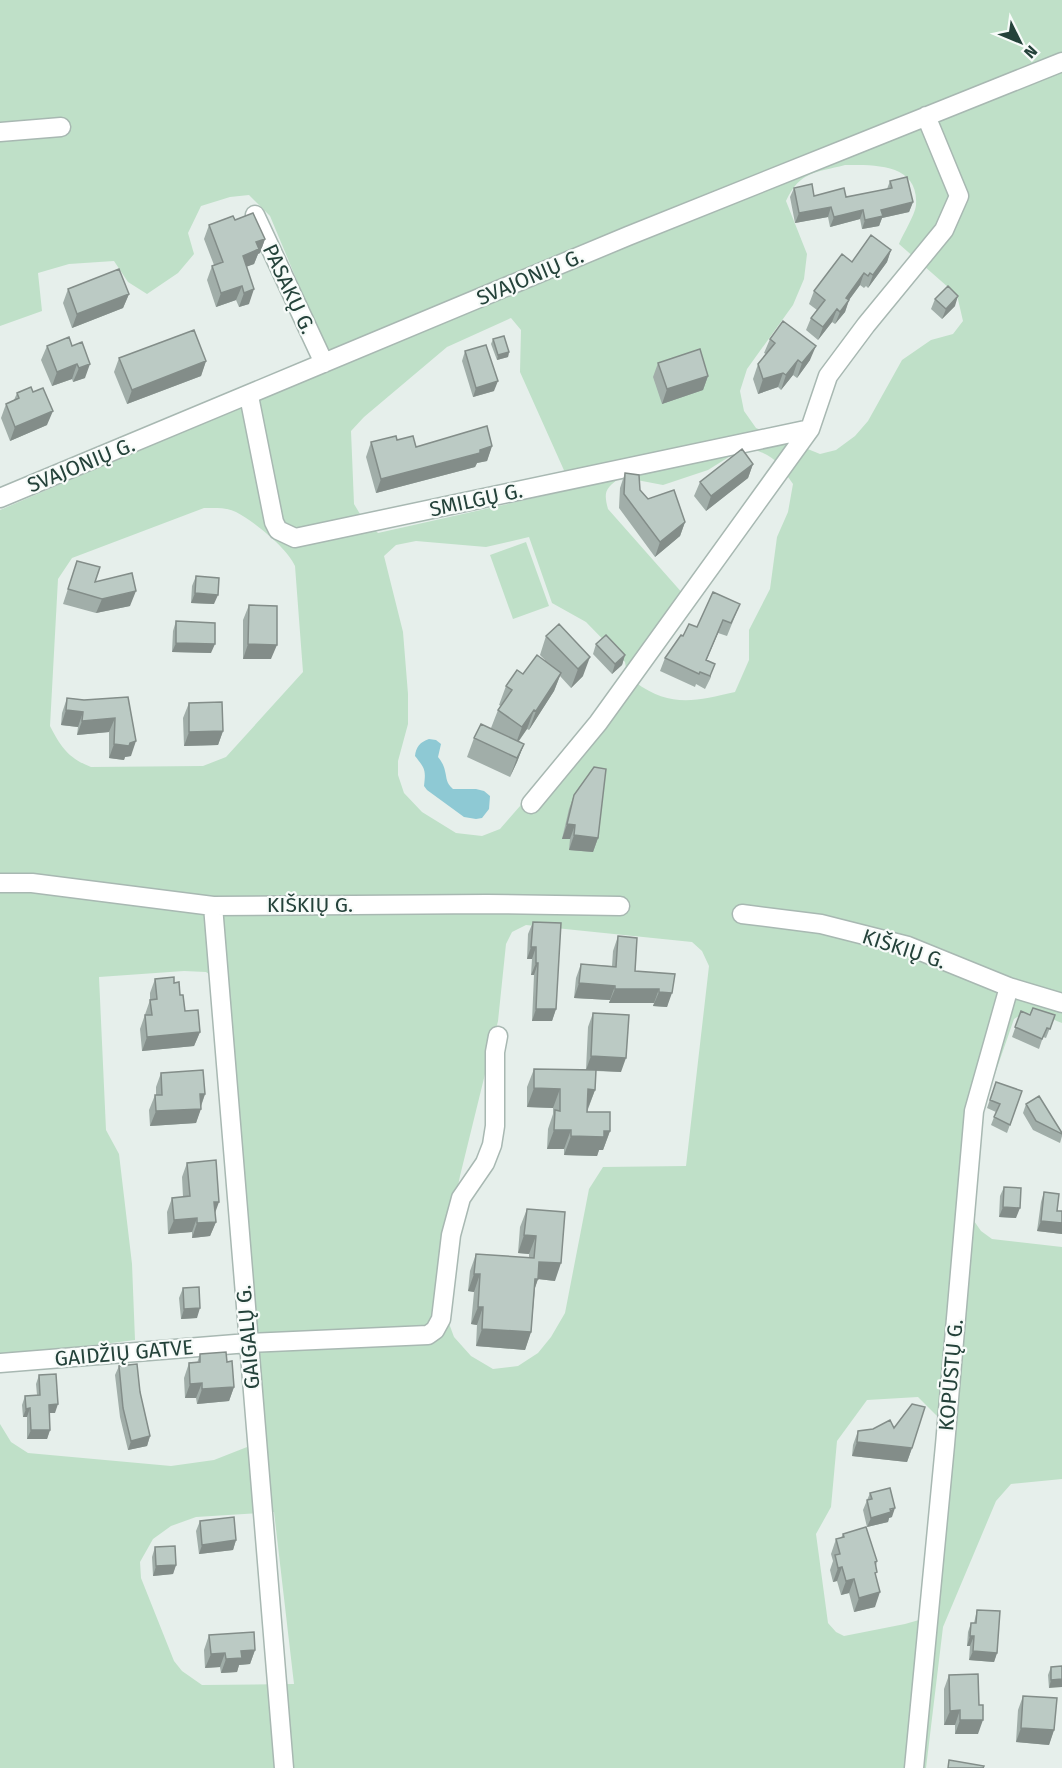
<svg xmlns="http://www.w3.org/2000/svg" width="1062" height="1768" font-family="'Fira Sans',sans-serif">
	<rect width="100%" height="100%" fill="#e6efeb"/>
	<path fill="#bfe0c8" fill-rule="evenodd" d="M0 0H1062V1023C1044 1016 1031 1007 1014 1019L981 1114 974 1221 981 1231 992 1239 1062 1247V1479L1011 1484 996 1501 943 1627 926 1768H0V1424L11 1442 28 1453 171 1466 214 1460 260 1442 229 988 206 972 184 971 99 977 106 1130 119 1154 132 1264 135 1340 0 1357V510L333 367 270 216 249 195 230 197 201 206 188 233 194 254 178 273 147 294 128 282 114 261 69 264 38 273 42 311 0 326ZM845 165C874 165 919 163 916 205 915 215 903 234 899 244L957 295 963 321 953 334 931 340 902 360 868 421 855 436 836 450 820 454 756 428 744 411 740 391 747 369 793 305 804 279 807 254 786 201C800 171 815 173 845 165ZM511 318 521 330 520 372 567 477 561 492 378 533 363 519 354 504 351 431 364 417 447 347ZM751 449C775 455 779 464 793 484L788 512 777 537 770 589 749 630V660L735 692C696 701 670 708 635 682L684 595 608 509C603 491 606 488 621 477L663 485 708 470 740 450ZM204 508C214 508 226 507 236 512 254 521 288 549 295 566L303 672 226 757 203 766 91 767C68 758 61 747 50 726L58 579 72 558ZM529 537 552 603 586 622 625 662 627 674 577 741 500 829 482 836 456 833 422 812 404 793 398 775V761L408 724V694L403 632 384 556 396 545 416 541 486 547ZM526 925 692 942 702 951 709 966 686 1166 603 1167 589 1189 565 1313 551 1337 538 1353 518 1366 493 1369 471 1356 454 1337 444 1310 439 1277 460 1176 498 1021 506 944 512 932ZM918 1397 938 1417 933 1616 905 1624 844 1636 836 1632 828 1623 816 1534 831 1507 837 1441 867 1400ZM274 1512 294 1684 202 1685 182 1671 174 1661 141 1578 140 1562 153 1539 171 1526 196 1517Z
		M526 542 549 606 513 619 490 555Z"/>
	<path fill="#8ec9d4" d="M429 739 436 740 441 744 438 757C441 761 444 765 445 771 447 779 446 783 453 789H476L484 791 490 796 489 809 482 818 476 819 464 817 427 790 424 786C426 769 425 769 415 756 416 747 420 742 429 739Z"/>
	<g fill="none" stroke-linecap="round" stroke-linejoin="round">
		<g stroke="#a8b8b2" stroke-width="21">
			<path id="minor" d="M0 132 61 127
				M255 215 324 363
				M249 396 274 522 278 530 295 538 810 429
				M0 498C210 412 418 322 628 236 773 178 917 120 1062 62
				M531 804 598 723 810 429 828 376 866 325 944 230 959 196 926 116
				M0 883H32L213 906 487 904 620 906
				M213 906 284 1768
				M742 914 821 924 908 946 1009 987 1062 1003
				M0 1363 248 1343 428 1335 435 1330 441 1319 451 1235 461 1198 485 1163 492 1145 495 1126V1052L498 1036
				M914 1768 945 1445 974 1111 1009 987"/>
		</g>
		<use href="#minor" stroke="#fff" stroke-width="18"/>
	</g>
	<path fill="#a1aea9" d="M890 181 913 202 909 212 882 218 879 226 862 229 860 219 830 227 828 217 795 223 790 197 794 188 814 196 846 197 887 189Z
		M235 220 265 239 260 253 258 254 254 264 247 266 249 304 239 307 236 300 216 307 207 280 212 266 214 265 204 239 209 225Z
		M891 250 887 262 868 288 866 286 864 288 860 285 849 300 845 312 835 324 832 322 818 340 806 330 811 318 817 310 809 304 814 291 852 262Z
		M68 289 129 294 123 308 72 328 63 303Z
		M935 299 955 306 942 319 931 309Z
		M69 337 85 378 73 382 72 379 52 386 41 360 47 346Z
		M493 339 509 352 508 357 497 360 491 344Z
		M770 339 810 360 797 378 793 375 781 390 778 387 758 394 753 379 758 364 766 354 764 353Z
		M465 351 494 391 473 397 462 361Z
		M119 358 206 361 201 376 127 404 114 372Z
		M658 363 708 376 703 390 662 404 653 377Z
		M17 393 47 425 10 441 1 418 6 404 14 400Z
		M397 440 416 447 492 446 487 461 477 463 475 467 376 493 366 457 371 442Z
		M753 464 748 478 706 511 694 496 700 482Z
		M625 473 648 499 685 522 680 536 655 557 619 508 620 488Z
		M77 561 95 582 130 606 96 613 63 604Z
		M196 576 214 604 191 603 192 586Z
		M740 604 727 636 718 633 706 660 711 677 705 689 696 684 695 687 660 671 665 658 683 636Z
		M249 605 271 659H243V620Z
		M176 621 211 653 172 652 173 631Z
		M559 624 583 676 571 688 560 676 554 691 529 730 527 729 519 741 524 744 517 762 510 777 467 757 474 738 491 728 498 710 501 706 499 705 506 686 545 660 540 655 546 636Z
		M596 644 625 655 622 665 612 674 593 654Z
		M128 697 131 756 125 757 124 760 109 758V732L77 735 78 727 61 725 62 713 67 698 84 700Z
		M189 703 223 731 218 745 184 746 183 718Z
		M574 795 598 838 593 852 569 850 570 839H562L569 809Z
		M533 922 556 1009 552 1021H532L534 975H531L532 959H527L528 934Z
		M618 936 635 971 675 974 667 1007 653 1006 654 1003H609L610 1000 574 998 576 978 581 964 612 966 613 951Z
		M155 979 174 983 180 995 185 1011 200 1032 194 1046 142 1051 140 1029 150 1000V993Z
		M1021 1011 1030 1015H1055L1046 1038 1043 1037 1039 1049 1012 1037Z
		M593 1013 621 1072 596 1071 595 1090 587 1112 610 1131 603 1150H599L597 1156 564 1155V1149H547L548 1129 553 1114V1108L527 1107V1087L534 1069 586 1070 588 1027Z
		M161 1073 205 1094 196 1123 150 1126 149 1110 155 1095H156V1087Z
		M996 1082 1022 1091 1007 1133 991 1125 996 1112 987 1108Z
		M1026 1104 1062 1133V1136L1060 1143 1033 1130 1023 1113Z
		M187 1163 215 1214 216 1222 210 1236 192 1238V1232L168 1234 167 1212 172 1198 183 1197 182 1177Z
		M1004 1187 1016 1218 999 1217 1000 1196Z
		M1044 1192 1057 1211H1062V1234L1037 1231 1041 1202Z
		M527 1209 555 1281 538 1279 535 1288 531 1332 525 1350 476 1346 477 1325 471 1324 474 1292 468 1291 470 1271 476 1254 529 1258V1254L518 1253 520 1227Z
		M183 1288 197 1318 181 1319 179 1298Z
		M200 1354 227 1362 234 1387 229 1401 197 1404 196 1398H185L184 1378 189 1363H197Z
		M119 1366 140 1392 150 1436 147 1446 128 1450 120 1417 115 1375Z
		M39 1375 55 1413H49L50 1430 47 1439H27V1417H23L22 1405 25 1396 37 1395 36 1384Z
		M894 1428 912 1448 907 1462 852 1456 853 1445 858 1431Z
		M870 1493 892 1517 889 1518 888 1522 867 1527 863 1510Z
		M200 1521 236 1540 233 1550 199 1554 196 1531Z
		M843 1534 877 1561 876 1566 875 1607 854 1612 849 1593 841 1595 837 1581 833 1582 830 1570 833 1561 831 1554 836 1539 841 1538Z
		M155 1547 176 1565 173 1574 153 1576 152 1557Z
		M977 1610 997 1653 994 1662 969 1660 970 1646H967L968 1632 971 1623H974Z
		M209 1635 255 1650 250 1664 239 1665 237 1672 221 1673 220 1667 205 1668 204 1650Z
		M1062 1666 1049 1688 1048 1675 1051 1667Z
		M949 1675 978 1734H955V1725H944V1689Z
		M1023 1696 1054 1730 1049 1745 1016 1742 1018 1710Z"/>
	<path fill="#838d89" d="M913 202 909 212 882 218 879 226 862 229 865 220 881 210Z
		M831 207 828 217 795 223 799 213Z
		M863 210 860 219 830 227 834 217Z
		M265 239 260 253 258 254 254 264 238 270 243 256 256 242Z
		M891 250 887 262 868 288 873 275Z
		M864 273 860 285 849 300 845 312 835 324 846 298Z
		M242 286 236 300 216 307 221 293Z
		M254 289 249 304 239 307 244 293Z
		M129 294 123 308 72 328 77 314Z
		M958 296 955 306 942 319 946 309Z
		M837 309 832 322 818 340 823 327Z
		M816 346 810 360 797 378 802 363Z
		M509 352 508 357 497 360 498 355Z
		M798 360 793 375 781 390 786 375Z
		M206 361 201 376 127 404 132 390Z
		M77 364 72 379 52 386 57 372Z
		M90 364 85 378 73 382 79 368Z
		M783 373 778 387 758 394 763 379Z
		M708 376 703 390 662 404 667 389Z
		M498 381 494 391 473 397 476 388Z
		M53 411 47 425 10 441 15 427Z
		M492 446 487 461 477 463 475 467 376 493 381 479Z
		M753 464 748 478 706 511 711 496Z
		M685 522 680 536 655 557 660 542Z
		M136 591 130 606 96 613 102 599Z
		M195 593 218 595 214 604 191 603Z
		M723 620 718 633 701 673 706 660Z
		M176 643 215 644 211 653 172 652Z
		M248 644 277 645 271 659H243Z
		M625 655 622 665 612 674 615 664Z
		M590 657 583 676 571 688 578 669Z
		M561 673 554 691 529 730 536 711Z
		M66 710 83 712 78 727 61 725Z
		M534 710 527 729 515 746 522 727Z
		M115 718 109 732 77 735 82 721Z
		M223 731 218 745 184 746 189 732Z
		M136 741 131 756 125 757 124 760 109 758 114 744Z
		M524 744 517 762 510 777 517 758Z
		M567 824 575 825 570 839H562Z
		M574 835 598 838 593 852 569 850Z
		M531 947H536L532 959H527Z
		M536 963H538L534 975H531Z
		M579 983 615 986 610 1000 574 998Z
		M615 989H659L654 1003H609Z
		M659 992 672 993 667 1007 653 1006Z
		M536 1009H556L552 1021H532Z
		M200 1032 194 1046 142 1051 147 1037Z
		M591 1056 626 1058 621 1072 586 1070Z
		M534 1088 560 1089 553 1108 527 1107Z
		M588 1089 595 1090 588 1108Z
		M200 1094H205L200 1108Z
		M201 1109 196 1123 150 1126 156 1111Z
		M554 1130H571L564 1149H547Z
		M604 1131H610L603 1150H599L597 1156 564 1155 571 1136Z
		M214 1202H219L214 1216Z
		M1003 1207 1020 1208 1016 1218 999 1217Z
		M197 1218 192 1232 168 1234 174 1220Z
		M1041 1221 1062 1223V1234L1037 1231Z
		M216 1222 210 1236 192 1238 197 1223Z
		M524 1235 536 1236 529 1254 518 1253Z
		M539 1262 561 1263 555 1281 538 1279 532 1296Z
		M474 1274H480L474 1292 468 1291Z
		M478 1307H483L477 1325 471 1324Z
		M200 1308 197 1318 181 1319 184 1309Z
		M482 1329 531 1332 525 1350 476 1346Z
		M202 1383 196 1398H185L190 1384Z
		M234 1387 229 1401 197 1404 202 1389Z
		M58 1404 55 1413H46L49 1405Z
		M30 1408 27 1417H23L26 1409Z
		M31 1430H50L47 1439H27Z
		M150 1436 147 1446 128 1450 131 1441Z
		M857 1442 912 1448 907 1462 852 1456Z
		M895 1508 892 1517 889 1518 888 1522 867 1527 871 1518Z
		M236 1540 233 1550 199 1554 202 1545Z
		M176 1565 173 1574 153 1576 156 1566Z
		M842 1567 837 1581 833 1582 838 1568Z
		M854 1579 849 1593 841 1595 846 1581Z
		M880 1592 875 1607 854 1612 859 1598Z
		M970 1636H974L970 1646H967Z
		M255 1650 250 1664 239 1665 237 1672 221 1673 226 1659 241 1651Z
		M973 1651 997 1653 994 1662 969 1660Z
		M225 1653 220 1667 205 1668 211 1654Z
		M1062 1679V1687L1049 1688 1051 1680Z
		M960 1710 955 1725H944L950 1711Z
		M960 1720H983L978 1734H955Z
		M1021 1728 1054 1730 1049 1745 1016 1742Z"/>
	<path fill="#bbcac4" stroke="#838d89" stroke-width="1.5" d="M907 177 913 202 881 210 883 216 865 220 863 210 834 217 831 207 799 213 794 188 812 184 814 196 844 188 846 197 892 188 890 181Z
		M253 213 265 239 256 242 259 249 243 256 254 289 244 293 242 286 221 293 212 266 223 262 209 225 233 216 235 220Z
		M871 235 891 250 873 275 870 273 868 276 864 273 846 298 849 300 840 312 837 309 823 327 811 318 825 300 814 291 842 254 852 262Z
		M119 269 129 294 77 314 68 289Z
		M948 286 958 296 946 309 935 299Z
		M783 321 816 346 802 363 798 360 786 375 783 373 763 379 758 364 775 343 770 339Z
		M194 330 206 361 132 390 119 358Z
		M504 336 509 352 498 355 493 339Z
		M69 337 72 346 82 342 90 364 79 368 77 364 57 372 47 346Z
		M486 345 498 381 476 388 465 351Z
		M700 349 708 376 667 389 658 363Z
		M31 387 33 392 43 388 53 411 15 427 6 404 19 398 17 393Z
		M487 426 492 446 480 450V453L381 479 371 442 396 436 397 440 413 436 416 447Z
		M742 449 753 464 711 496 700 482Z
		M625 473 639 475 640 490 648 499 674 490 685 522 660 542 624 494Z
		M77 561 100 567 95 582 132 573 136 591 102 599 68 589Z
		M196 576 219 578 218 595 195 593Z
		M713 592 740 604 731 623 723 620 706 660 715 664 710 676 700 672 699 674 665 658 681 635 683 636 689 624 697 627Z
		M249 605 277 606V645L248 644Z
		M176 621 215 623V644L176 643Z
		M559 624 590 657 578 669 546 636Z
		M606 635 625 655 615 664 596 644Z
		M537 655 561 673 536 711 534 710 522 727 498 710 512 690 506 686 517 670 523 674Z
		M128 697 136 741 130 743 129 746 114 744 115 718 82 721 83 712 66 710 67 698 84 700Z
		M222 702 223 731 189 732V703Z
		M481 724 524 744 517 758 474 738Z
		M594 767 606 769 598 838 574 835 575 825 567 824 574 795Z
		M533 922 561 923 556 1009H536L538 963H536V947H531Z
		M618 936 637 938 635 971 675 974 672 993 659 992V989H615V986L579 983 581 964 616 967Z
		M174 977V983L179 982 180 995H183L185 1011 198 1010 200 1032 147 1037 145 1015H152L150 1000 157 999 155 979Z
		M1033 1008 1055 1015 1050 1029 1047 1028 1042 1039 1015 1027 1021 1011 1030 1015Z
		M593 1013 629 1015 626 1058 591 1056Z
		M534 1069 596 1070 595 1090 588 1089 587 1112H610V1131H604V1137L571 1136V1130H554L555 1110 560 1111V1089L534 1088Z
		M203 1070 205 1094H200L201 1109 156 1111 155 1095H162L161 1073Z
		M996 1082 1022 1091 1010 1125 994 1117 1000 1104 990 1100Z
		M1039 1096 1062 1133V1134L1036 1121 1026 1104Z
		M216 1160 219 1202H214L216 1222 197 1223V1218L174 1220 172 1198 190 1196 187 1163Z
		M1004 1187 1021 1188 1020 1208 1003 1207Z
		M1044 1192 1059 1194 1057 1211H1062V1223L1041 1221Z
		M527 1209 565 1212 561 1263 539 1262 538 1279H535L531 1332 482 1329 483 1307H478L480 1274H474L476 1254 534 1258 536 1236 524 1235Z
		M199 1287 200 1308 184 1309 183 1288Z
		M226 1352 227 1362 232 1361 234 1387 202 1389V1383L190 1384 189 1363 200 1362V1354Z
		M137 1364 140 1392 150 1436 131 1441 123 1408 119 1366Z
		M56 1374 58 1404 49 1405 50 1430H31L30 1408 26 1409 25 1396 40 1395 39 1375Z
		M912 1404 925 1407 912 1448 857 1442 858 1431 873 1429 890 1420 894 1428Z
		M890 1488 895 1508 890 1509 891 1512 871 1518 867 1500 872 1499 870 1493Z
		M234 1517 236 1540 202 1545 200 1521Z
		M866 1527 877 1561 875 1562 877 1572 875 1573 880 1592 859 1598 854 1579 846 1581 842 1567 838 1568 835 1555 840 1554 836 1539 844 1537 843 1534Z
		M175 1546 176 1565 156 1566 155 1547Z
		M977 1610 1000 1611 997 1653 973 1651 974 1636H970L971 1623H976Z
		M254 1632 255 1650 241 1651 242 1658 226 1659 225 1653 211 1654 209 1635Z
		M1062 1666V1679L1051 1680V1667Z
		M978 1674 979 1705H983V1720H960V1710L950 1711 949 1675Z
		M1023 1696 1057 1698 1054 1730 1021 1728Z
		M949 1760 984 1766 983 1768H948Z"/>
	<g text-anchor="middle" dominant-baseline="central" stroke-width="4.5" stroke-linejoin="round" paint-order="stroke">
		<g font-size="21" fill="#24423a" stroke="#f7fbf9">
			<text transform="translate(530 277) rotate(-23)">SVAJONIŲ G.</text>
			<text transform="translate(289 289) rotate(65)">PASAKŲ G.</text>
			<text transform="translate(81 465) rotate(-22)">SVAJONIŲ G.</text>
			<text transform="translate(476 500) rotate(-12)">SMILGŲ G.</text>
			<text x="310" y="905">KIŠKIŲ G.</text>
			<text transform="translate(904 949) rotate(18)">KIŠKIŲ G.</text>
			<text transform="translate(248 1337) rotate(-95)">GAIGALŲ G.</text>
			<text transform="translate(124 1353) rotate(-5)">GAIDŽIŲ GATVE</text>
			<text transform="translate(951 1375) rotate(-85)">KOPŪSTŲ G.</text>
		</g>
	</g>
	<g transform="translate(1020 42) rotate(133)" stroke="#f7fbf9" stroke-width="4.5" paint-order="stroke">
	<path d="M0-4.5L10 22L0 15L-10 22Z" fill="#24423a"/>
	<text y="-9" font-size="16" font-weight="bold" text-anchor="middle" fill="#24423a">N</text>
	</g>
</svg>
